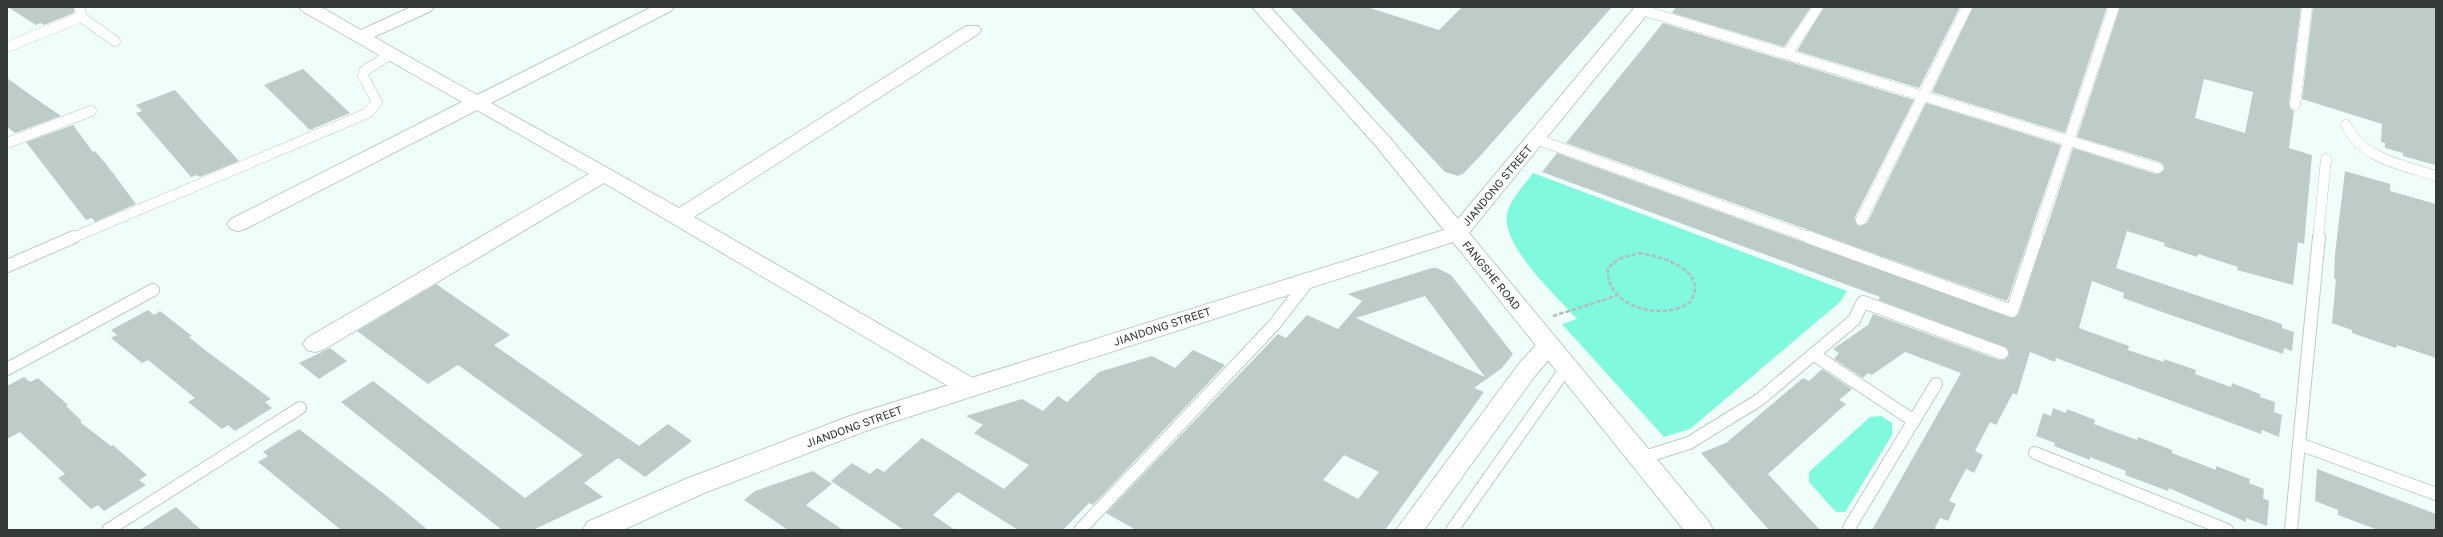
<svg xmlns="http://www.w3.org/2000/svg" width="2443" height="537" font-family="'Golos Text',sans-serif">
	<rect width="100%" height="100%" fill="#f0fefa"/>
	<path fill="#80f9df" d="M1533 173 1847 291 1840 302 1690 429 1664 437 1562 324 1577 319C1557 296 1502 247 1507 215 1509 200 1524 186 1533 173Z
		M1881 416 1892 423V435L1845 512H1836L1809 482V472L1870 417Z"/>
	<path fill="#beccc9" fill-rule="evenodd" d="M8 7H74V13L44 25 41 23 36 25Z
		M1290 7H1367L1439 30 1462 7H1612L1481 155 1464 173 1458 176 1445 172Z
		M1676 7H1811L1784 47 1672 13Z
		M1824 7H1960L1919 88 1797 51Z
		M1973 7H2107L2065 133 1932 92Z
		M2120 7H2301L2289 104 2291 110 2294 111 2289 148 2312 155 2304 244 2298 242 2293 285 2237 270 2238 267 2198 254 2197 257 2164 246 2165 243 2127 231 2116 268 2282 324V328L2294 332 2292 351 2284 348 2283 354 2165 313 2123 298 2124 293 2092 281 2079 328 2129 346 2128 350 2164 362V359L2196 370 2195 374 2231 387 2232 383 2260 394V397L2275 402 2274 412 2282 415 2279 437 2262 430 2261 434 2056 358 2055 362 2030 352 2017 395 2013 393 1996 425 1990 422 1975 451 1983 455 1974 473 1966 469 1949 501 1956 504 1948 521 1940 518 1934 530H1872L1961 373 1905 352 1872 375 1868 373 1863 378 1834 359 1839 353 1833 349 1868 325 1873 314 1999 360H2004L2009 356 2007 348 1878 300 1880 297 1542 172 1557 153 2014 318 2019 313 2073 148 2156 174 2164 170V166L2160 162 2077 137ZM2204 79 2253 92 2245 133 2195 118Z
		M2313 7H2436L2435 165 2403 156V153L2385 148V143L2381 142 2382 124 2302 99Z
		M1663 23 1914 100 1855 217 1856 223 1859 226 1867 223 1926 103 2061 145 2007 301 1566 143Z
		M303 69 350 113 310 130 264 85Z
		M7 78 39 101 61 116 15 133 7 127Z
		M175 90 205 124 239 161 200 177 197 175 191 177 136 113 142 111 136 105Z
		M73 125 93 152 95 151 106 164 136 204 95 222 92 218 86 220 26 142Z
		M2345 171 2390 184V191L2436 204V358L2397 345 2396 348 2352 333V330L2332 323 2336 279H2334L2335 254Z
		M1432 268H1437L1451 275 1513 354 1502 368 1474 388 1484 392 1385 530H1136L1106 513 1278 334 1286 338 1307 315 1338 329 1362 301 1348 294ZM1425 296 1485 377 1356 318ZM1344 455 1379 472 1358 499 1323 480Z
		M436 284 510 335 494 345 639 446 668 424 692 441 645 477 618 458 584 483 603 497 533 530H502L341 402 373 381 525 498 583 455 458 365 428 384 357 331Z
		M148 310 154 315 160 311 192 336 189 337 205 350 271 399 265 402 272 408 235 431 228 425 222 429 188 402 195 398 148 360 142 363 111 338 117 335 111 330Z
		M330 348 347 361 319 379 299 363Z
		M1193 350 1225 365 1093 505 1089 503 1063 530H1018L958 492 933 515 955 530H904L831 481 852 463 870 474 877 468 884 472 922 438 1004 489 1029 465 974 433 983 425 966 416 1022 399 1043 411 1058 396 1067 402 1099 372 1152 356 1175 368Z
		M1822 369 1852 389 1839 400 1846 404 1768 474 1820 530H1769L1701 453 1726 443 1803 378 1809 381Z
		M24 377 30 382 38 378 68 405 66 406 82 421 80 422 111 446 113 445 147 475 139 480 146 485 104 511 98 505 91 509 58 478 65 474 20 432 7 439V386Z
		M2053 408 2066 413 2067 409 2095 420 2094 424 2137 440 2138 437 2172 450V453L2216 470V466L2250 479 2249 483 2264 489 2263 498 2269 501 2267 526 2246 518V522L2169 488 2168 491 2125 475 2126 471 2090 457V460L2054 446 2055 443 2036 436 2043 413 2051 416Z
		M299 429 388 497 428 530H341L258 462 268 456 263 452Z
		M2317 469 2436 514V530H2378L2338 515V510L2315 501Z
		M813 471 832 484 806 505 843 530H788L744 500 755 491Z
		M176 507 201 530H140Z"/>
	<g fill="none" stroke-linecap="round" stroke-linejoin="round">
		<g stroke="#beccc8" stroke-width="11">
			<path id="lane-far1" d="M80 7 81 17 115 41
				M1642 10 2158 168
				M7 47 81 17
				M1787 54 1818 7
				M2295 105 2307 7
				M2346 125C2362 159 2403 165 2436 176
				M1536 139 1811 238
				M7 143 91 111
				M1861 220 1967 7
				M72 238 368 113 377 102 363 76 364 71 391 54
				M2036 238 2114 7
				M2318 238 2326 159"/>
		</g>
		<g stroke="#beccc8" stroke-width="14">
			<path id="lane" d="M1808 237 2012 311 2037 237
				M2319 237 2299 444 2436 494
				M7 266 74 237
				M1813 354 1914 421
				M7 369 153 290
				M2035 453 2227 530
				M1641 458 1689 443 1759 400 1854 320 1863 302 2002 353
				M1849 528 1936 384
				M108 530 300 408
				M1080 530 1274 325 1309 280
				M1452 530 1567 367
				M2291 530 2299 444"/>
		</g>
		<g stroke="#beccc8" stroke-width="2">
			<path id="street" d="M299 7H321L361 30 411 7H434L431 11 374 37 477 95 652 7H674L671 11 491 103 679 208 966 26H978L981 30 978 34 694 217 978 381 981 387 978 393 969 396 960 393 604 183 323 350 315 352 307 350 303 344 307 338 589 174 477 110 245 229 238 231 231 229 227 224 231 219 462 102 302 11Z
				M1549 337 1557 339 1561 345 1534 377 1424 530H1396L1518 365 1541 339Z"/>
		</g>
		<g stroke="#beccc8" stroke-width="2">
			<path id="secondary" d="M1252 7H1270L1390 138 1458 219 1635 7H1653L1469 233 1709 522 1713 530H1684L1453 242 868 430 704 493 623 530H583L587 522 686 479 850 416 1444 230 1376 146Z"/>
		</g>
		<path stroke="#b3bfbb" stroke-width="2.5" stroke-dasharray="4.5 2" stroke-linecap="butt" d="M1639 253C1661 256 1709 270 1691 301 1665 323 1604 307 1608 268L1618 259Z
			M1553 316 1616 296"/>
		<use href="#lane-far1" stroke="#fff" stroke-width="10"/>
		<use href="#lane" stroke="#fff" stroke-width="12"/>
		<use href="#street" fill="#fff" fill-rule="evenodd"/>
		<use href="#secondary" fill="#fff" fill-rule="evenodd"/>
	</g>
	<g text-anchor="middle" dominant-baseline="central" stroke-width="3" stroke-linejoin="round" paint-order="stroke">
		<g font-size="11" fill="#343a38" stroke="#fff">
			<text transform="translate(1497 185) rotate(-50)">JIANDONG STREET</text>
			<text transform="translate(1492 275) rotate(51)">FANGSHE ROAD</text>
			<text transform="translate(1162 326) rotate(-18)">JIANDONG STREET</text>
			<text transform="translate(854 426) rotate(-20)">JIANDONG STREET</text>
		</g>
	</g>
	<rect width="2443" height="537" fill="none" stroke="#343a38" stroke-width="16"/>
</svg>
